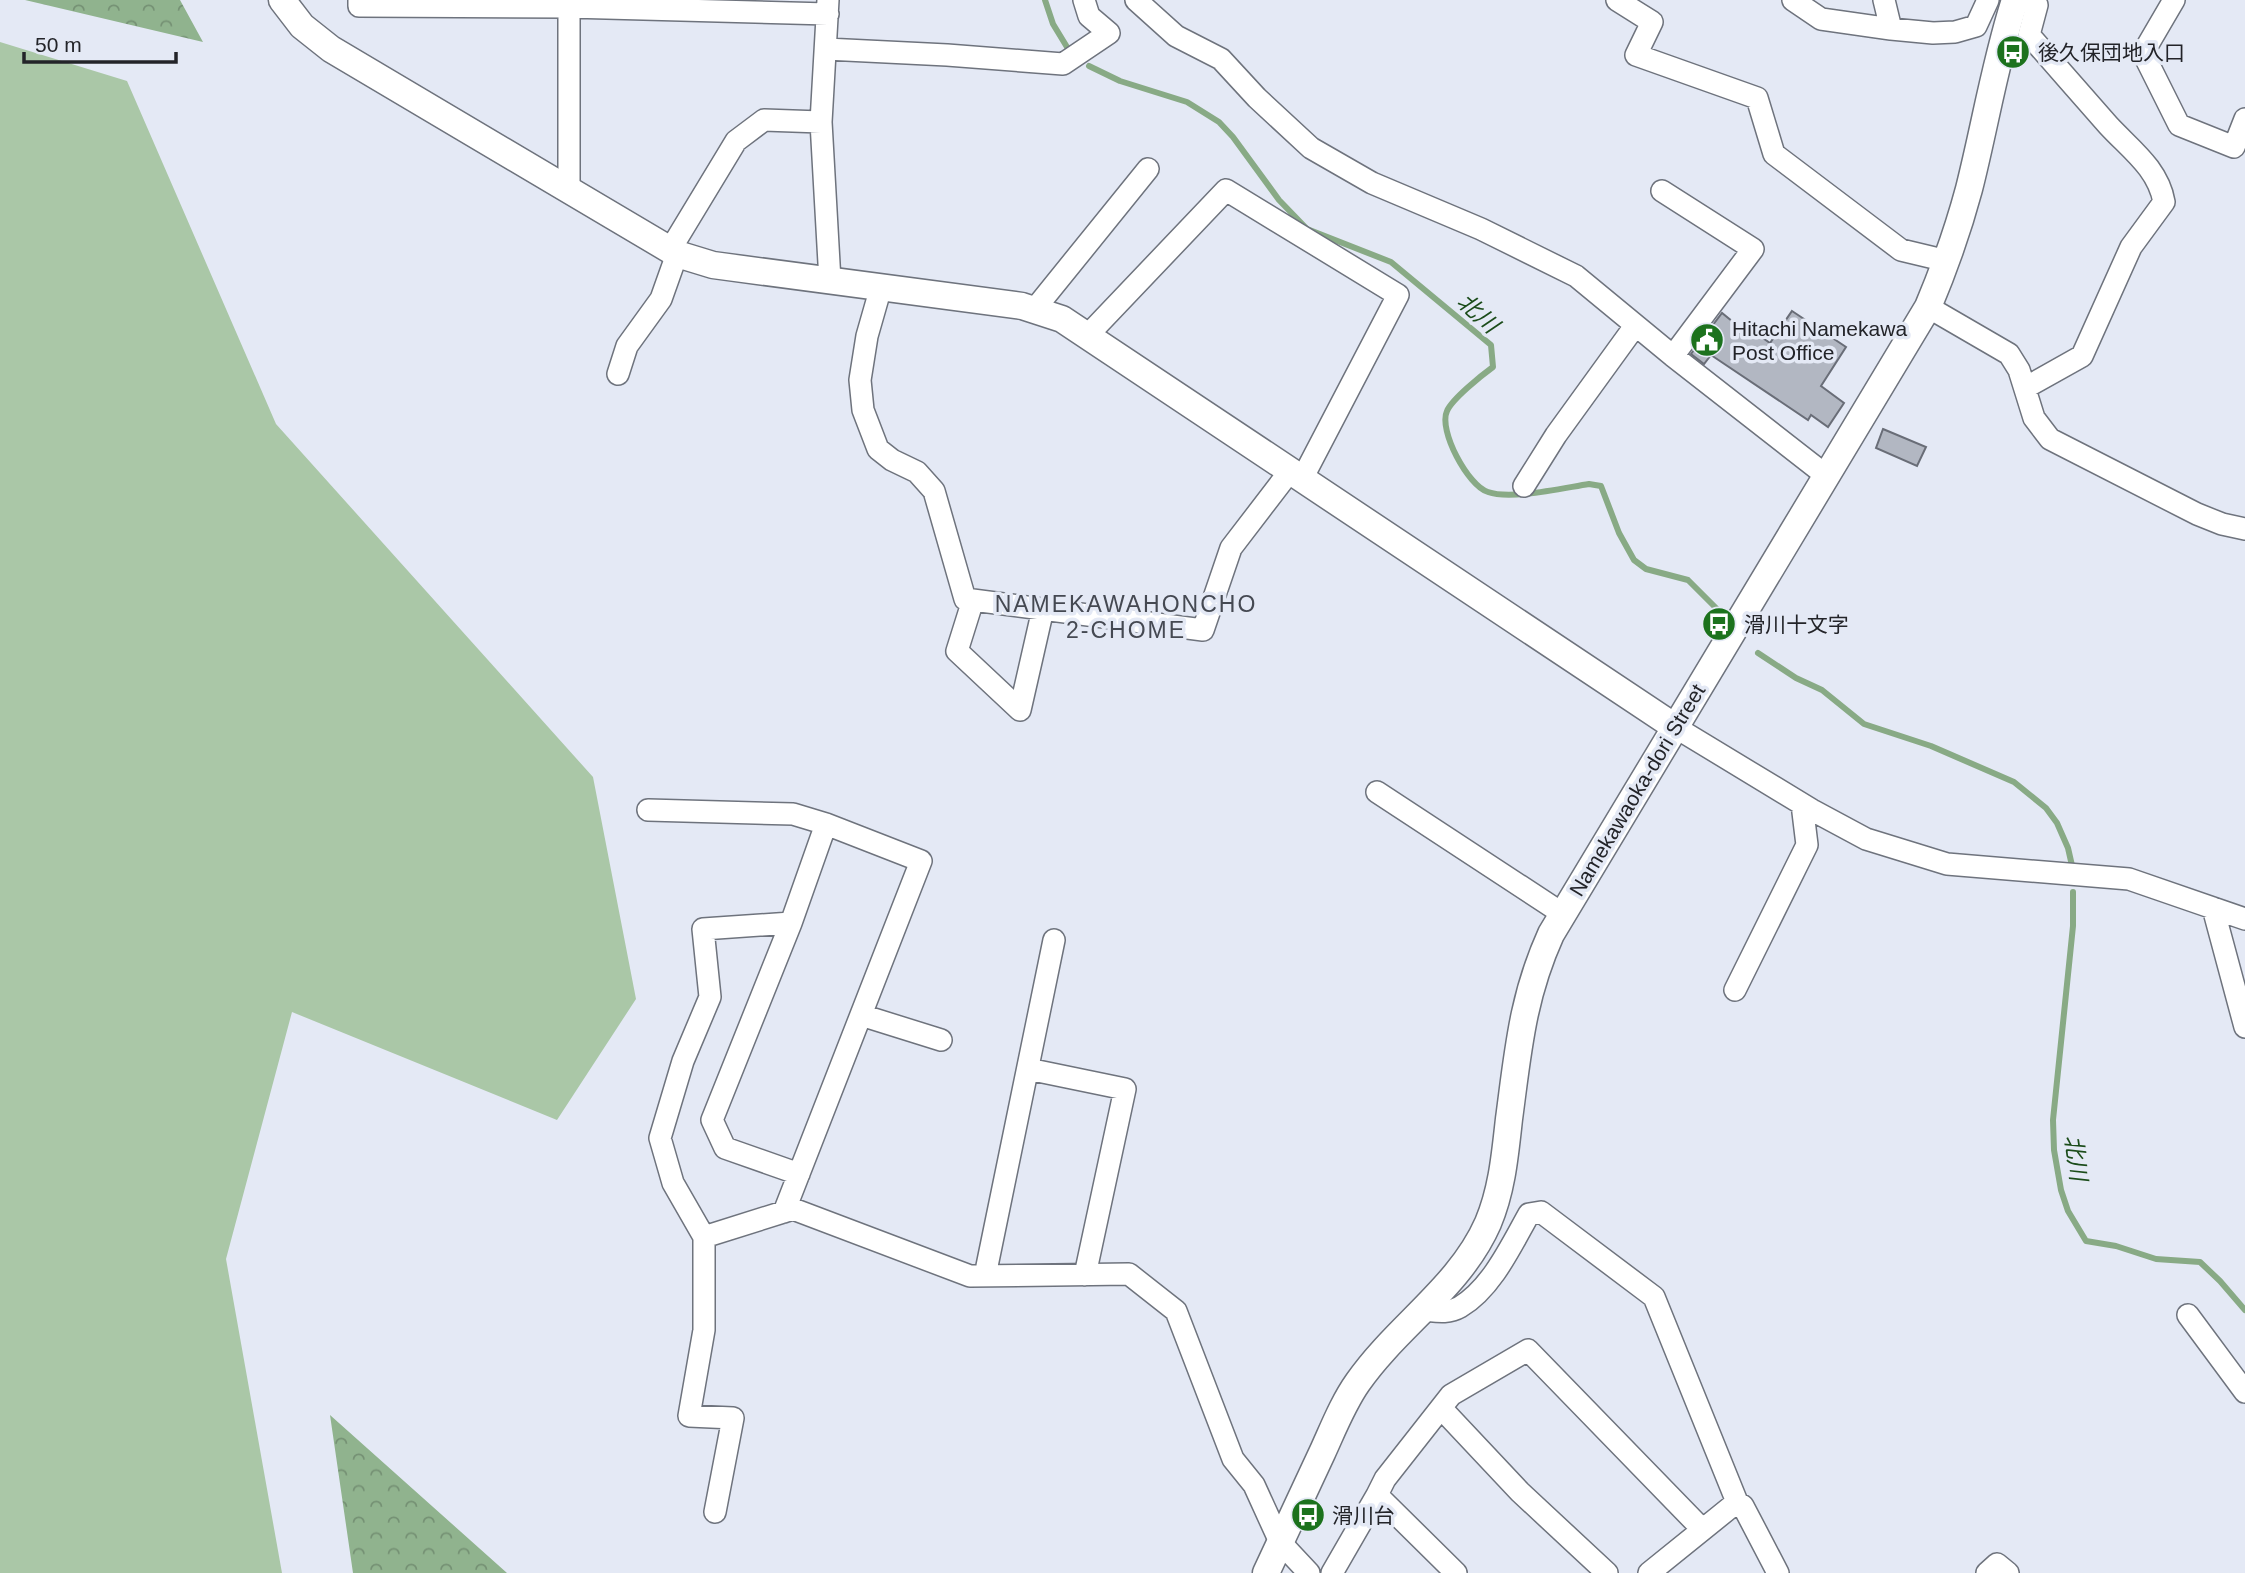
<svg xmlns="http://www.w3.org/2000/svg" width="2245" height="1573" font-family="Arial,'Noto Sans JP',sans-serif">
	<defs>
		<pattern id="forest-crowns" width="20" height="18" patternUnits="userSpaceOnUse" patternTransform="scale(1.75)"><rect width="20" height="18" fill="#90b38e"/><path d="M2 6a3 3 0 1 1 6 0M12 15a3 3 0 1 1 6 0" fill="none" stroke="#759174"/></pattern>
	</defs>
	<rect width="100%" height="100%" fill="#e4e9f5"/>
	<path fill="#aac7a7" d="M0 42 127 81 276 424 593 777 636 999 557 1120 292 1012 226 1259 282 1573H0Z"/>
	<path fill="url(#forest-crowns)" d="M25 0H180L203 42Z
		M330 1415 507 1573H353Z"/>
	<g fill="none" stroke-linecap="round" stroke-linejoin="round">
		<path stroke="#88aa85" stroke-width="6" d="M1045 0 1053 24 1070 52
			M1089 66 1120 81 1187 102 1219 122 1233 137 1279 200 1307 229 1391 262 1491 345 1493 367C1482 375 1452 399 1447 411 1438 430 1468 486 1488 492 1511 500 1563 488 1589 484L1601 486 1619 533 1634 560 1646 569 1688 580 1720 612
			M1758 653 1796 678 1822 690 1864 724 1931 746 2014 782 2046 808 2057 823 2068 848 2073 870
			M2073 892V926L2053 1120 2054 1150 2061 1190 2068 1211 2086 1241 2116 1246 2156 1259 2200 1262 2220 1281 2245 1310"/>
	</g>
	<path fill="#b2b7c2" stroke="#696d77" stroke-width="2" d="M1792 311 1846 347 1821 386 1844 403 1828 427 1811 415 1808 420 1711 355 1704 364 1691 354 1722 313 1743 330 1746 326 1770 343Z
		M1883 429 1926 447 1917 466 1876 448Z"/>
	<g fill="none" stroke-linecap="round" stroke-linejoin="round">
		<g stroke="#6e737d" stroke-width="24">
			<path id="minor" d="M359 0V6L569 7 828 14
				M828 0 821 122 830 281
				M1136 0 1176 36 1221 59 1257 98 1311 148 1372 183 1481 229 1576 276 1673 356 1828 477
				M1617 0 1652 22 1636 55 1757 98 1774 154 1901 250 1947 261
				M1793 0 1821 19 1891 29 1933 33 1955 32 1976 26 1988 0
				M1884 0 1891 29
				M2021 0 2037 5 2029 35C2055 65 2082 95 2108 125 2130 149 2158 168 2164 202L2131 247 2082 356 2025 388
				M2174 0 2143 53 2179 125 2234 147 2245 119
				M826 49 947 55 1063 64 1109 33 1089 16 1084 0
				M569 191V0
				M1662 191 1753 249 1673 356
				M670 250 736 141 764 120 821 122
				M881 287 867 336 860 380 863 410 878 449 892 460 917 472 934 491 965 599 1203 630 1231 548 1290 471
				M1928 307 2009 354 2019 370 2034 418 2050 439 2197 514 2222 524 2245 529
				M1034 310 1148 169
				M1087 336 1226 190 1398 295 1302 479
				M618 374 627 346 661 299 677 254
				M1524 486 1556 435 1635 326
				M973 600 957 651 1020 710 1043 609
				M1675 727 1812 810 1866 839 1947 864 2129 879 2245 919
				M1377 792 1563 914
				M648 810 793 814 826 824
				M2213 908 2245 1027
				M791 923 712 1120 725 1148 799 1174
				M1735 990 1807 845 1802 804
				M861 1015 941 1040
				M1028 1069 1125 1089 1085 1275
				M704 1237 673 1183 660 1138 683 1061 710 997 703 929 791 923 826 824 921 861 784 1212
				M987 1266 1054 940
				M1422 1310C1435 1311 1448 1314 1460 1307 1492 1288 1512 1244 1529 1214L1541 1212 1654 1297 1737 1502
				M2188 1315 2245 1392
				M1441 1408 1520 1492 1607 1573
				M715 1512 733 1418 689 1416 704 1330V1237L793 1209 970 1276 1129 1274 1176 1311 1233 1459 1254 1485 1280 1542 1309 1573
				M1332 1573 1377 1495
				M1456 1573 1377 1495 1385 1479 1451 1395 1528 1350 1702 1529
				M1649 1573 1737 1502 1743 1506 1778 1573
				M1987 1573 1997 1564 2008 1573"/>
		</g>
		<g stroke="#6e737d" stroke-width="29">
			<path id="tertiary" d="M282 0 302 26 331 49 677 254 713 265 1022 306 1062 319 1675 727
				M1266 1573C1285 1533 1303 1493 1322 1453 1333 1429 1343 1403 1358 1382 1397 1326 1460 1287 1488 1223 1502 1190 1505 1155 1509 1119 1518 1052 1522 998 1551 934L1928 307C1944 269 1958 230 1969 189 1985 126 1995 62 2015 0"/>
		</g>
		<use href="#minor" stroke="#fff" stroke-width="21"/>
		<use href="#tertiary" stroke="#fff" stroke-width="26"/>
	</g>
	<defs>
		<g id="bus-disc" transform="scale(1.75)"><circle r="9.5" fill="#1c721d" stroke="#e4e9f5"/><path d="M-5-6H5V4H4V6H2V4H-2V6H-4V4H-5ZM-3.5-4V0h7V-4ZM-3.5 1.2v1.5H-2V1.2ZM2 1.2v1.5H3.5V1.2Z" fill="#fff"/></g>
		<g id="civic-disc" transform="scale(1.75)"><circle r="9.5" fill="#1c721d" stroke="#e4e9f5"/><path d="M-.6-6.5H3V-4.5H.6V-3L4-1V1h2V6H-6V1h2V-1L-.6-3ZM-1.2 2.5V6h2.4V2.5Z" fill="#fff"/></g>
	</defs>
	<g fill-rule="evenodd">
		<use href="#bus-disc" x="2013" y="52"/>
		<use href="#civic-disc" x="1707" y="340"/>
		<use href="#bus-disc" x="1719" y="624"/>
		<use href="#bus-disc" x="1308" y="1515"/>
	</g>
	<g text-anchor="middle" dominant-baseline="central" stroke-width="7" stroke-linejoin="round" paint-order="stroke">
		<g font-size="21" fill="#232429" stroke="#e4e9f5" text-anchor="start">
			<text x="2038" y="52">後久保団地入口</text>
			<text x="1732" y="328">Hitachi Namekawa<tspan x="1732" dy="24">Post Office</tspan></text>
			<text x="1744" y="624">滑川十文字</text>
			<text x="1332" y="1515">滑川台</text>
		</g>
		<g font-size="21" fill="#232429" stroke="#e4e9f5">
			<text transform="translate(1637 790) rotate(-59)">Namekawaoka-dori Street</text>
		</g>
		<g font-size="23" font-style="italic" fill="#1b4c1a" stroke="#e4e9f5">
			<text transform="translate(1478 313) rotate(42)">北川</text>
			<text transform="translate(2076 1158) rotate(82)">北川</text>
		</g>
		<g font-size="23" letter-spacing="2" fill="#454952" stroke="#e4e9f5">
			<text x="1126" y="604">NAMEKAWAHONCHO<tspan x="1126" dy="26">2-CHOME</tspan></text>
		</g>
	</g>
	<path d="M24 52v10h152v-10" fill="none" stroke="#232429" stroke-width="3.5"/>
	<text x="35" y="52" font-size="21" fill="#232429" stroke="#e4e9f5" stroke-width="5" paint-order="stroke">50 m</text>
</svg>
